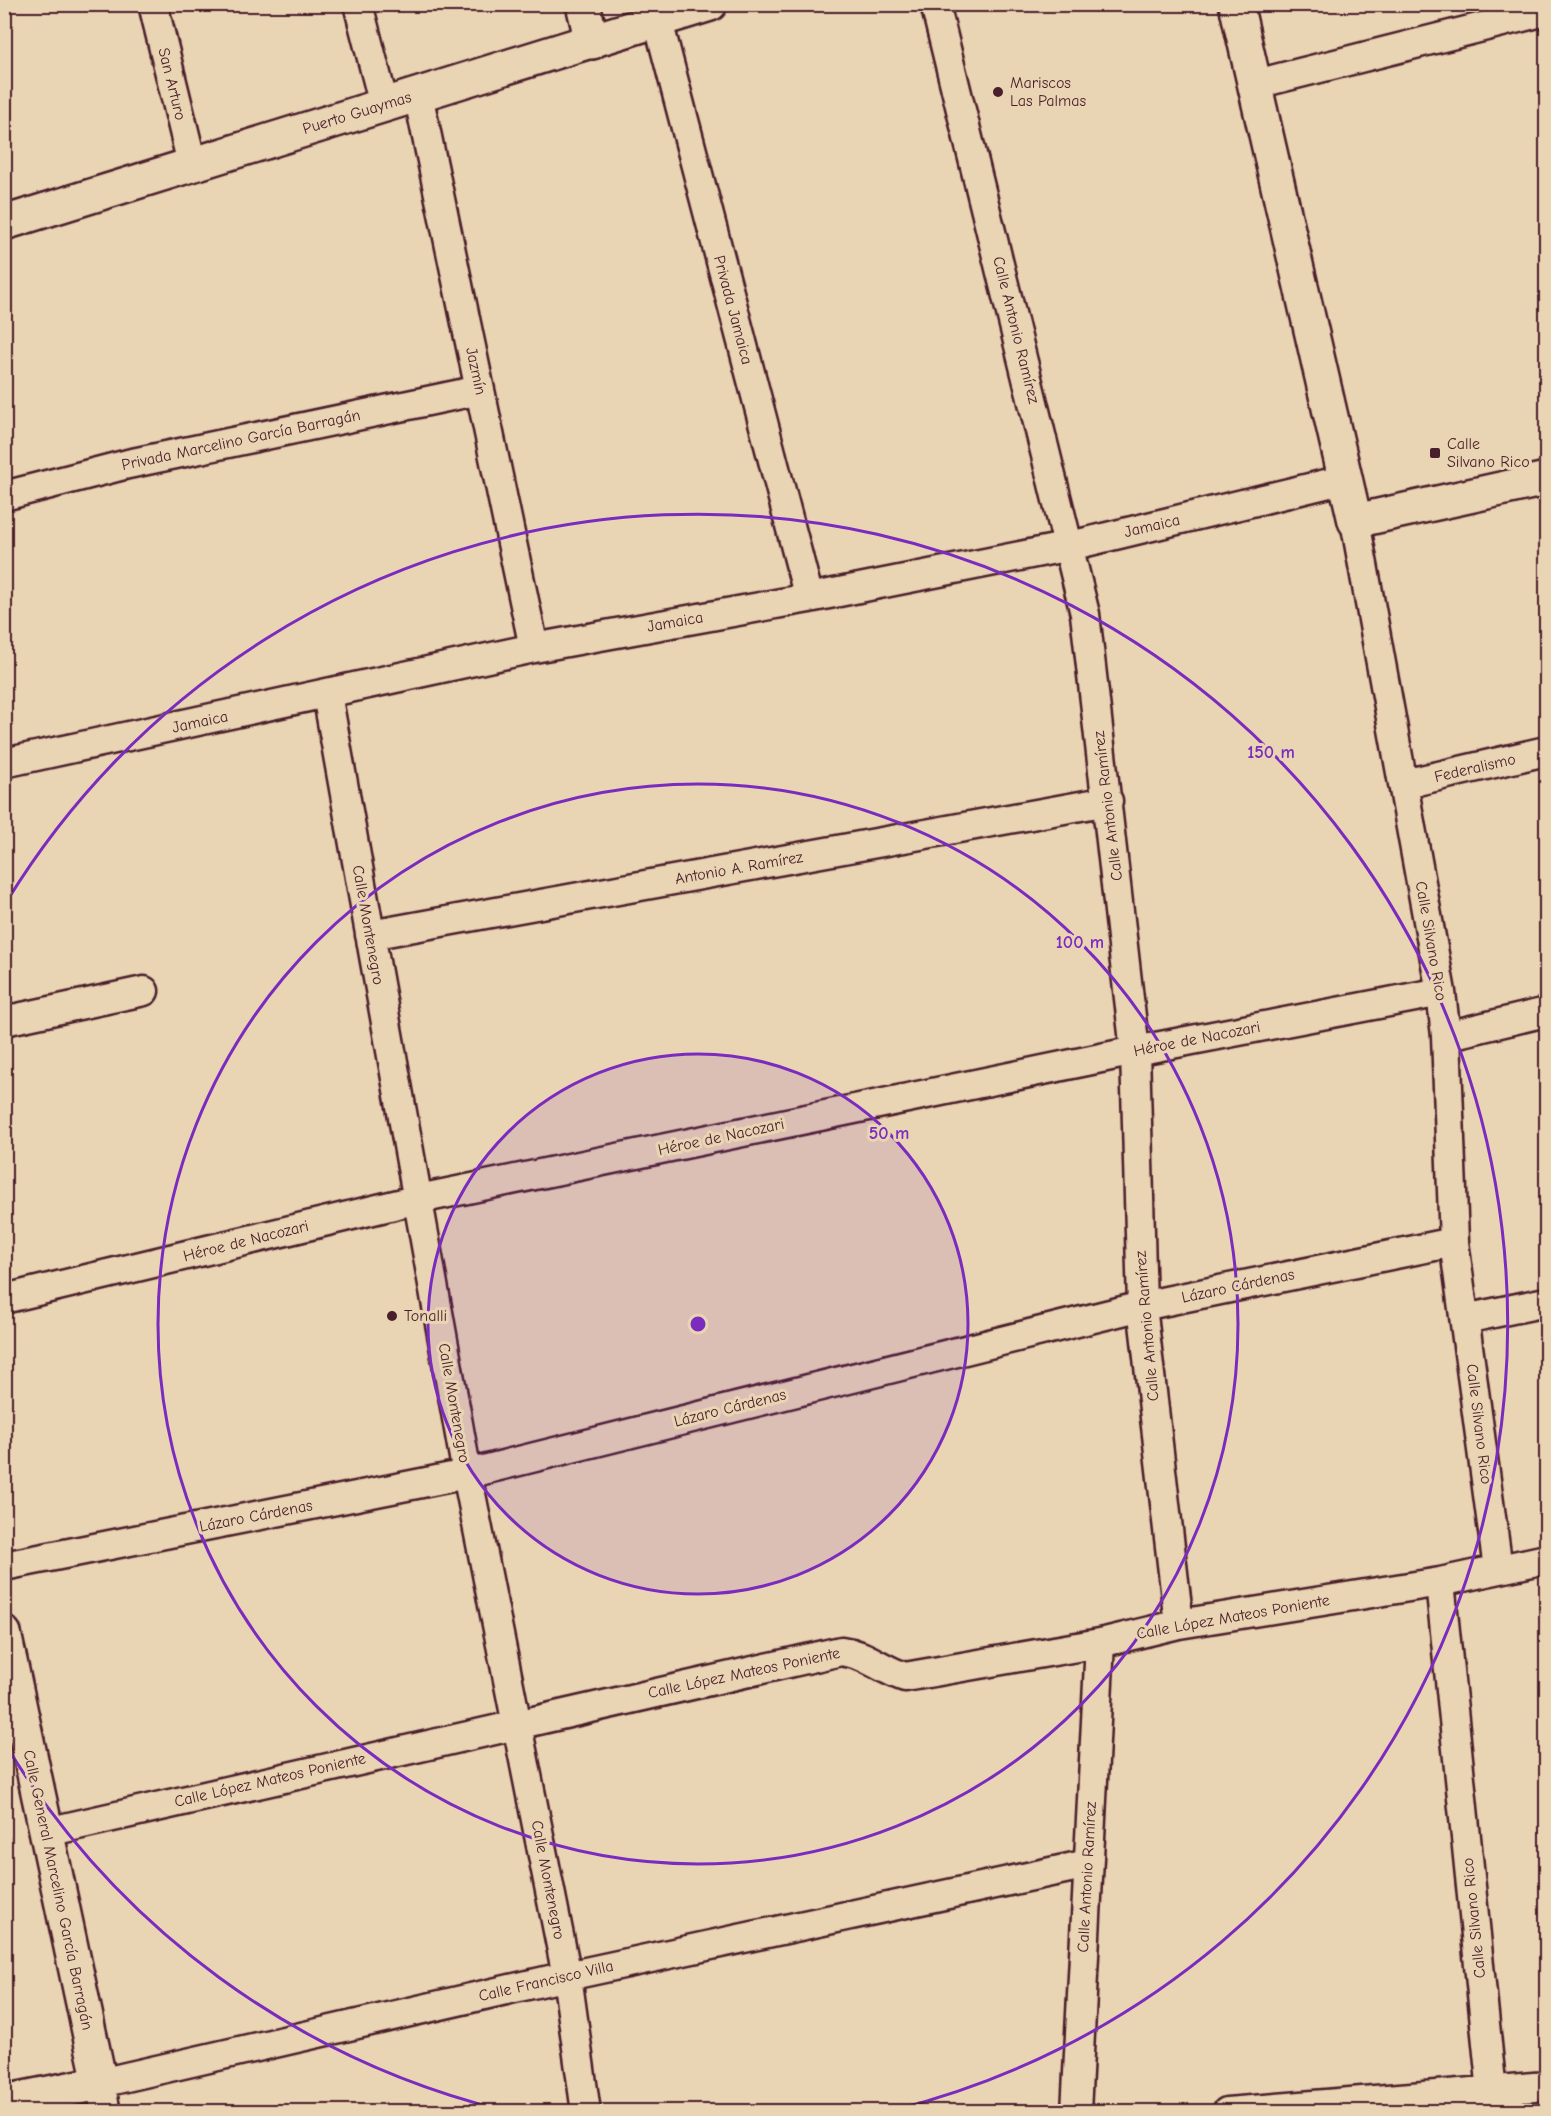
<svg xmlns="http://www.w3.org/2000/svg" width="1551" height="2116" font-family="'Comic Neue',sans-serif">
	<rect width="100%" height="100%" fill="#e9d4b3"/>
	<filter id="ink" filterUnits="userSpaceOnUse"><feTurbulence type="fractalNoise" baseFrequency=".0167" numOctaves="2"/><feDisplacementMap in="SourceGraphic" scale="12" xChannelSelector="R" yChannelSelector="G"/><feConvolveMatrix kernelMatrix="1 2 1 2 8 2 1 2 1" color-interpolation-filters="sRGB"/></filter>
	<g filter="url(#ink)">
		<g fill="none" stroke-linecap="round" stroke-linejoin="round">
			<g stroke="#4a1f2b" stroke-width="33">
				<path id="minor" d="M153 4 192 164
					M358 4 384 105
					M935 4 1085 614 1135 1051 1142 1306 1179 1624
					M658 21 809 598
					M1256 84 1546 11
					M418 94 534 648
					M4 496 128 464 480 390
					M1355 521 1441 992 1446 1036 1454 1242 1498 1569
					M327 694 467 1474 567 1976 586 2112
					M4 763 534 648 809 598 1070 546 1346 479
					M1404 784 1546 751
					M370 935 1108 801
					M4 1021 144 991
					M1446 1036 1546 1012
					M4 1299 419 1199 1135 1051 1441 992
					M1465 1319 1546 1302
					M4 1566 467 1474 1142 1306 1454 1242
					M1440 1582 1494 2112
					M47 1832 841 1651C867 1654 880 1669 905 1677L1100 1643 1179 1624 1440 1582 1546 1559
					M106 2112 100 2083 567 1976 1088 1864
					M1076 2112 1100 1643
					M1227 2112 1546 2086"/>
			</g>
			<g stroke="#4a1f2b" stroke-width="38">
				<path id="tertiary" d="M583 4 592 42
					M1236 4 1355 521 1546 479
					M4 223 710 4
					M4 1633 100 2083 4 2102"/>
			</g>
			<path stroke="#4a1f2b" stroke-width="4" stroke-dasharray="6 4.5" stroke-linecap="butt" d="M4 1840 14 1839"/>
			<use href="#minor" stroke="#e9d4b3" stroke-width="28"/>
			<use href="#tertiary" stroke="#e9d4b3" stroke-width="33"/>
		</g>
	</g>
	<circle cx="698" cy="1324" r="270" fill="#7b2cbf" fill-opacity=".12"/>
	<g fill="none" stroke="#7b2cbf" stroke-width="3">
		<circle cx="698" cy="1324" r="270"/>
		<circle cx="698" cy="1324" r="540"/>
		<path d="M502 2110A810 810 0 0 1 7 1747M7 901A810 810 0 1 1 894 2110"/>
	</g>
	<g fill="#4a1f2b" stroke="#e9d4b3" stroke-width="2">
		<circle cx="998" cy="92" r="6"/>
		<rect x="1429" y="447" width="12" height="12" rx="3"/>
		<circle cx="392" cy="1316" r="6"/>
	</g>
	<g text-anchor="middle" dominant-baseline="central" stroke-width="6" stroke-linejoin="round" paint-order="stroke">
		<g font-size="16" fill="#4a1f2b" stroke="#e9d4b3" text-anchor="start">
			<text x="1010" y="83">Mariscos<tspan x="1010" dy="18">Las Palmas</tspan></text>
			<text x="1447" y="444">Calle<tspan x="1447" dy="18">Silvano Rico</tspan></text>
			<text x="404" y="1316">Tonalli</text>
		</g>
		<g font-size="16" fill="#4a1f2b" stroke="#e9d4b3">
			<text transform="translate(172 84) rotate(76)">San Arturo</text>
			<text transform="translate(357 113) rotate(-17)">Puerto Guaymas</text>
			<text transform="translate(733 310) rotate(75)">Privada Jamaica</text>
			<text transform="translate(1016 330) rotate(76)">Calle Antonio Ramírez</text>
			<text transform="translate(476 371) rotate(78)">Jazmín</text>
			<text transform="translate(241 440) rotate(-12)">Privada Marcelino García Barragán</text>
			<text transform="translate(1152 526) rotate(-13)">Jamaica</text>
			<text transform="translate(675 622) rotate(-10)">Jamaica</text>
			<text transform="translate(200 722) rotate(-12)">Jamaica</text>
			<text transform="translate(1475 768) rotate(-13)">Federalismo</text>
			<text transform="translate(1108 806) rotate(-97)">Calle Antonio Ramírez</text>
			<text transform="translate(739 868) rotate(-10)">Antonio A. Ramírez</text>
			<text transform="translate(368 925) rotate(80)">Calle Montenegro</text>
			<text transform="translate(1431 941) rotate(80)">Calle Silvano Rico</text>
			<text transform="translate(1197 1039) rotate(-11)">Héroe de Nacozari</text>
			<text transform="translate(721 1137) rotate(-12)">Héroe de Nacozari</text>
			<text transform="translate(246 1241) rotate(-14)">Héroe de Nacozari</text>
			<text transform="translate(1238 1286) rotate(-12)">Lázaro Cárdenas</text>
			<text transform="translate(1147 1326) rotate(-95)">Calle Antonio Ramírez</text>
			<text transform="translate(454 1403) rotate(80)">Calle Montenegro</text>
			<text transform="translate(730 1408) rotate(-14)">Lázaro Cárdenas</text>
			<text transform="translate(1479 1424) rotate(83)">Calle Silvano Rico</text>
			<text transform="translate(256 1516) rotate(-11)">Lázaro Cárdenas</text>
			<text transform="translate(1233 1617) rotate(-10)">Calle López Mateos Poniente</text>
			<text transform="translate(744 1673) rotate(-12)">Calle López Mateos Poniente</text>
			<text transform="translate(270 1780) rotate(-13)">Calle López Mateos Poniente</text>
			<text transform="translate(1087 1877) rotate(-87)">Calle Antonio Ramírez</text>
			<text transform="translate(548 1880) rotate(79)">Calle Montenegro</text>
			<text transform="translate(58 1890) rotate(78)">Calle General Marcelino García Barragán</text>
			<text transform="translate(1474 1918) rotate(-96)">Calle Silvano Rico</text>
			<text transform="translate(546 1981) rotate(-13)">Calle Francisco Villa</text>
		</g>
	</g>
	<circle cx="698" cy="1324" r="9" fill="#7b2cbf" stroke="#e9d4b3" stroke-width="3"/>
	<g font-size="18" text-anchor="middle" font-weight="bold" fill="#7b2cbf" stroke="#e9d4b3" stroke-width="6" stroke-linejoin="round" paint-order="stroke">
		<text x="1271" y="758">150 m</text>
		<text x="1080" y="948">100 m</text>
		<text x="889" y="1139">50 m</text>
	</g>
	<rect width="1551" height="2116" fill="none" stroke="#e9d4b3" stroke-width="24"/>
	<rect x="12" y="12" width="1527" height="2092" fill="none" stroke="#4a1f2b" stroke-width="2" filter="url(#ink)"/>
</svg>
